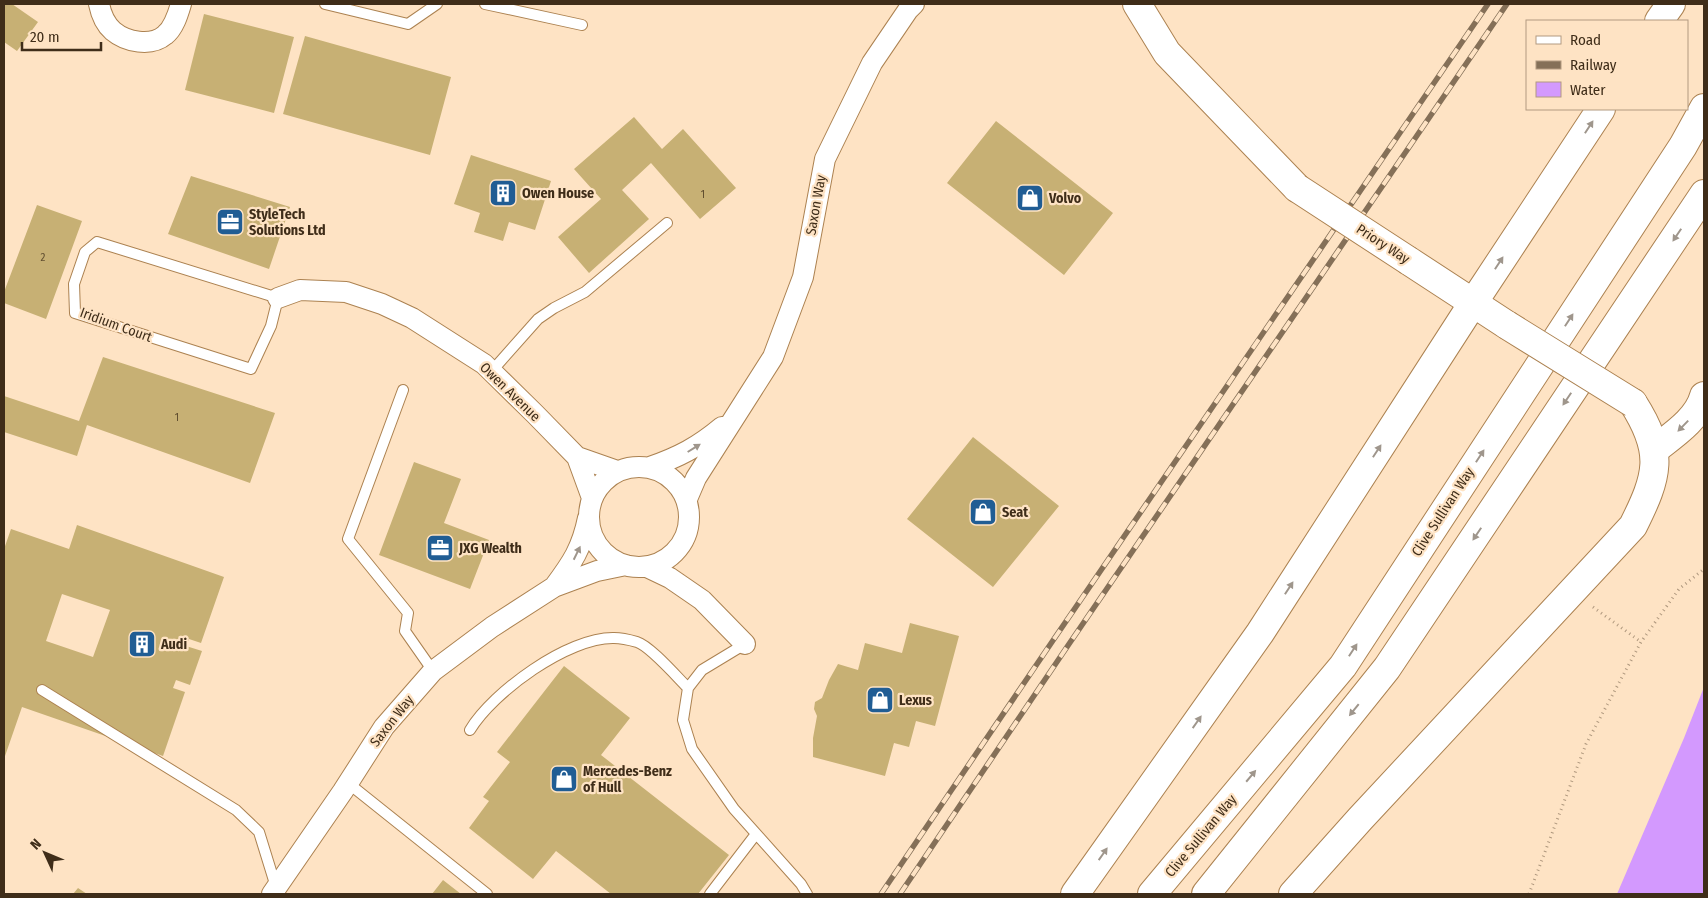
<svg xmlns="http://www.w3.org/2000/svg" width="1708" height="898" font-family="'Fira Sans Condensed',sans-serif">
	<rect width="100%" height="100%" fill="#fee3c4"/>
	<path fill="#d399fe" d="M1704 687V894H1617L1684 738Z"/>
	<path fill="#c7b074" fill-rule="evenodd" d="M4 4H12L38 22 17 51 4 42Z
		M204 14 294 37 274 113 185 90Z
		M305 36 451 77 430 155 283 114Z
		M634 117 662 149 683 129 736 188 700 219 651 163 622 190 649 219 589 273 558 237 601 199 574 169Z
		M996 121 1113 213 1064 275 947 183Z
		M471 155 551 181 535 230 509 222 503 241 474 232 480 213 454 204Z
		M191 176 290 207 269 269 168 234Z
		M37 205 82 221 46 319 4 303V292Z
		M103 357 275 413 250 483 87 425 77 456 4 432V396L79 421Z
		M973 437 1059 506 993 587 907 519Z
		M414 462 461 479 444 523 489 540 470 589 379 555Z
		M77 525 224 577 201 643 189 639 186 646 202 651 190 685 176 680 173 688 185 692 163 756 22 707 4 759V549L11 529 69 549ZM62 594 110 610 93 657 46 641Z
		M910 623 959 636 935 726 916 721 909 747 894 743 885 776 813 757V738L817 716 814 709 815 702 822 698 829 680 838 664 858 670 865 643 902 653Z
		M564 666 630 718 601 755 729 855 698 894H611L556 851 533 879 469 828 489 801 483 797 510 762 497 752Z
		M443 880 461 894H432Z
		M78 888 87 894H73Z"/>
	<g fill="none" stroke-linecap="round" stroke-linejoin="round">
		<g stroke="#ac8251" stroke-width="12">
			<path id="lane" d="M325 4 408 24 437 4
				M485 4 582 25
				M97 242 278 298 271 326 251 369 75 313 74 284 85 252Z
				M491 372 538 319 554 308 585 292 667 223
				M403 390 348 539 408 613 405 631 433 671
				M745 644 702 670 688 688 683 720 692 749 734 809 801 884 807 894
				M42 690 236 810 259 832 276 887
				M470 730C493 692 568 637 614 638 621 638 630 640 637 642 650 646 677 677 688 688
				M348 783 487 894
				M710 894 756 834"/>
		</g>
		<g stroke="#ac8251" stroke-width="22">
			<path id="street" d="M99 4C101 14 105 24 113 31 126 42 151 47 165 35 174 28 178 14 181 4
				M278 298 300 290 346 292 382 304 412 318 484 364 535 414 577 457 592 498
				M577 457 617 471
				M589 517a50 50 0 1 1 100 0a50 50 0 1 1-100 0Z
				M650 467C679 457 698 447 722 427
				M687 499 696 478 773 357 803 277 825 159 872 63 908 10 914 4
				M647 567 670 578 702 600 745 644
				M554 587C572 563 582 548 588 518
				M272 894 343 791 384 727 433 671 492 627 554 587 597 571 626 565"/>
		</g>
		<g stroke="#ac8251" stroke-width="30">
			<path id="secondary" d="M1137 4 1167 53 1297 188
				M1409 261 1507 325
				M1293 894 1360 819 1633 526C1658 476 1665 453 1633 403"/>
		</g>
		<g stroke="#ac8251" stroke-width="30">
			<path id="highway" d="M1659 21 1671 4
				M1654 450C1673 435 1698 419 1704 396
				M1075 894 1260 633 1473 303 1601 109
				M1152 894 1343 666 1683 146 1704 108
				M1206 894 1387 668 1704 194"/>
		</g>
		<path stroke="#af987e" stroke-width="3" stroke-dasharray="1 4" stroke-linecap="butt" d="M1593 607 1641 642
			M1529 894 1586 744 1641 642 1679 589 1704 569"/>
		<use href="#lane" stroke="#fff" stroke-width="10"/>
		<use href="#street" stroke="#fff" stroke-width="20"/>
		<use href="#secondary" stroke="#fff" stroke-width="28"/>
		<use href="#highway" stroke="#fff" stroke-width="28"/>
		<g stroke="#857058" stroke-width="5.5">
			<path id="rail" d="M881 894 1056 636 1488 4
				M900 894 1069 644 1507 4"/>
		</g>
		<use href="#rail" stroke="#fee3c4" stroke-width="4" stroke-dasharray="11" stroke-linecap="butt"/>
		<g stroke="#ac8251" stroke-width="30" stroke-linecap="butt">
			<path id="secondary-bridge" d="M1297 188 1409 261
				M1507 325 1633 403"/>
		</g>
		<use href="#secondary-bridge" stroke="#fff" stroke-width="28"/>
	</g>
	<defs><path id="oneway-solid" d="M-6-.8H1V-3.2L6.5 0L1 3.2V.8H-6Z" transform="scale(1.25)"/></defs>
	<g fill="#9f968c">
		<use href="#oneway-solid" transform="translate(1589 127) rotate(-57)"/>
		<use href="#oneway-solid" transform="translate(1677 235) rotate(124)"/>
		<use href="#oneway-solid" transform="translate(1499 263) rotate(-57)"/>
		<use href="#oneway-solid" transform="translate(1569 320) rotate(-57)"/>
		<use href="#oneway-solid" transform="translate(1567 399) rotate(124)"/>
		<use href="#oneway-solid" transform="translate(1683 426) rotate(134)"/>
		<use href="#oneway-solid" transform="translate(694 448) rotate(-32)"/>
		<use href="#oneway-solid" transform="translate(1377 451) rotate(-57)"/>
		<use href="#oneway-solid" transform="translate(1480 456) rotate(-57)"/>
		<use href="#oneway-solid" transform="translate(1477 534) rotate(124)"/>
		<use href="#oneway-solid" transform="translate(577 553) rotate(-64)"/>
		<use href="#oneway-solid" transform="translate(1289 588) rotate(-57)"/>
		<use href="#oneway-solid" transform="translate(1353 650) rotate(-57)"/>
		<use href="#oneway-solid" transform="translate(1354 710) rotate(129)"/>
		<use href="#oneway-solid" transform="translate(1197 722) rotate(-55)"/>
		<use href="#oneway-solid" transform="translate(1251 776) rotate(-50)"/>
		<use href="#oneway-solid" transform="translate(1103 854) rotate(-55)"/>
	</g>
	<defs>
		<g id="building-square" transform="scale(1.4375)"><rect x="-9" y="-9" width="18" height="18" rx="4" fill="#205d94" stroke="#fee3c4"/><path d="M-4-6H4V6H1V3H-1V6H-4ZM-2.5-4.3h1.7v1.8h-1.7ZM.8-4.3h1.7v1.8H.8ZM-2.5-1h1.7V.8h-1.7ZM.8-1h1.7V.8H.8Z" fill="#fff"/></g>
		<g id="shop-square" transform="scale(1.4375)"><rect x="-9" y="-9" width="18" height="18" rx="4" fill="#205d94" stroke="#fee3c4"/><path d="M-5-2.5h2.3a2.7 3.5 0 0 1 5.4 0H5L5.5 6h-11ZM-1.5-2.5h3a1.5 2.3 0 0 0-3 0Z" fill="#fff"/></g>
		<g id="office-square" transform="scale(1.4375)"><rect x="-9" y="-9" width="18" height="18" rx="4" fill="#205d94" stroke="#fee3c4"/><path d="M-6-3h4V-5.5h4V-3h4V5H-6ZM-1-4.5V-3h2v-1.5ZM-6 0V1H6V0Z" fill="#fff"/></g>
	</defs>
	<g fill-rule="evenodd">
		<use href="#building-square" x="503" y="193"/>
		<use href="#shop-square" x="1030" y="198"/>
		<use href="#office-square" x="230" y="222"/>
		<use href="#shop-square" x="983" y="512"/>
		<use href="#office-square" x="440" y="548"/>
		<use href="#building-square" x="142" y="644"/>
		<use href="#shop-square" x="880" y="700"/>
		<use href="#shop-square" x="564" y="779"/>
	</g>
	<g text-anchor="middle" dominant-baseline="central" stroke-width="4.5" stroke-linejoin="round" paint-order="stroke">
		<g font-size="11" fill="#614e30">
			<text x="703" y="194">1</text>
			<text x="43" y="257">2</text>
			<text x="177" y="417">1</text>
		</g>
		<g font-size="14" font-weight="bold" fill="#3f2d19" stroke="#fee3c4" text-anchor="start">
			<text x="522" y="193">Owen House</text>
			<text x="1049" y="198">Volvo</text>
			<text x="249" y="214">StyleTech<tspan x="249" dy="16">Solutions Ltd</tspan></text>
			<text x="1002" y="512">Seat</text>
			<text x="459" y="548">JXG Wealth</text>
			<text x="161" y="644">Audi</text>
			<text x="899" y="700">Lexus</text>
			<text x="583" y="771">Mercedes-Benz<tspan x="583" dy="16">of Hull</tspan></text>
		</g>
		<g font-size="14" fill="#3f2d19" stroke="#fee3c4">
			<text transform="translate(816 205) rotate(-80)">Saxon Way</text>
			<text transform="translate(1383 244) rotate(33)">Priory Way</text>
			<text transform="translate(116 325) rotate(20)">Iridium Court</text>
			<text transform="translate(510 392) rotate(44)">Owen Avenue</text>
			<text transform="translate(1443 512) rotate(-57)">Clive Sullivan Way</text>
			<text transform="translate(392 721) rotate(-52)">Saxon Way</text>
			<text transform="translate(1201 836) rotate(-50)">Clive Sullivan Way</text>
		</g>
	</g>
	<rect width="1708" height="898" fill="none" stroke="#3f2d19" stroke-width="10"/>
	<rect x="1526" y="20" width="162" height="90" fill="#fee3c4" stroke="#b29a80"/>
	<rect x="1536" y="36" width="25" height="8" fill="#ffffff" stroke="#b29a80"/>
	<text x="1570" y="45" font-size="15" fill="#3f2d19">Road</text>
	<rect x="1536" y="61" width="25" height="8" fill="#857058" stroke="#b29a80"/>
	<text x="1570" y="70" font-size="15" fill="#3f2d19">Railway</text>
	<rect x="1536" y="82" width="25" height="15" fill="#d399fe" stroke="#b29a80"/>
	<text x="1570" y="95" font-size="15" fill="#3f2d19">Water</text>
	<g transform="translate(45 853) rotate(314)" stroke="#fee3c4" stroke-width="4" paint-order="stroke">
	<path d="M0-4L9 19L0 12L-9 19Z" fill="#3f2d19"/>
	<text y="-8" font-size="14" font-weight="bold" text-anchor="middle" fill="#3f2d19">N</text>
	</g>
	<path d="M22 42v8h79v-8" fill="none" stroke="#3f2d19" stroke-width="2.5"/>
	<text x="30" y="42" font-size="15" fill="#3f2d19" stroke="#fee3c4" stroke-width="4" paint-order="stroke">20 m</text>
</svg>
